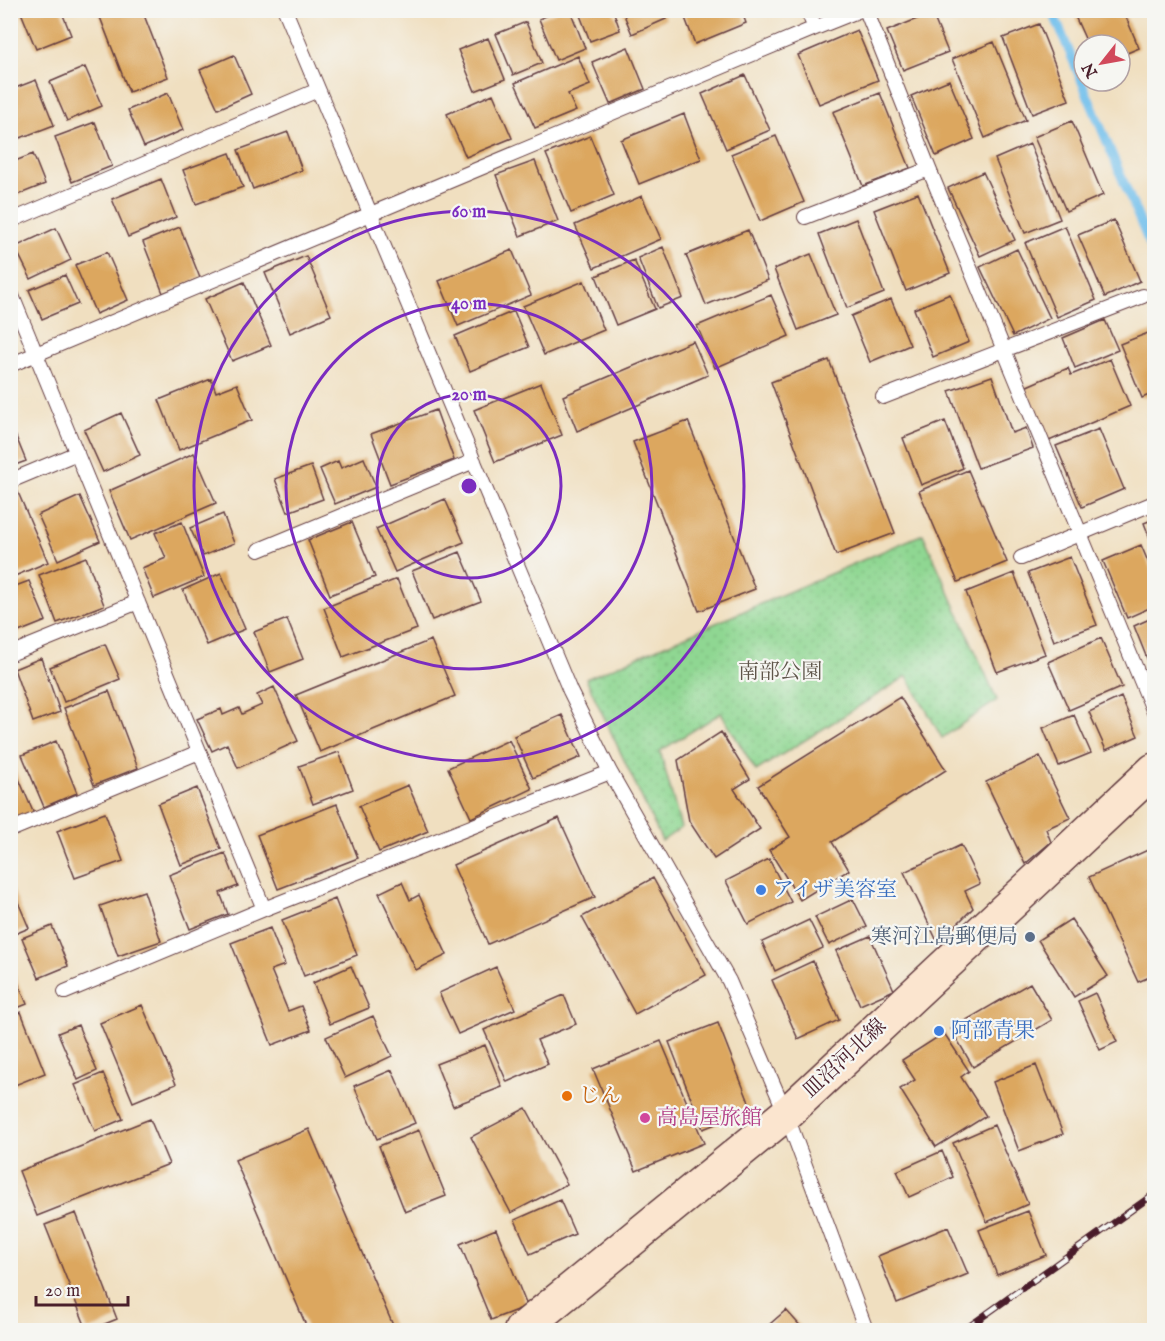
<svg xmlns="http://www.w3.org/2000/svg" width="1165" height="1341" font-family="'IM FELL English','Noto Serif JP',serif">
	<defs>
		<pattern id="grass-dots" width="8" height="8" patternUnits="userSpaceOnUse" patternTransform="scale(1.5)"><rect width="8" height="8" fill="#8fd792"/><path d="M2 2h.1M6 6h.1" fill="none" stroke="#7db87e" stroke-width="1.8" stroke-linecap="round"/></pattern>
	</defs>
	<rect width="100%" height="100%" fill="#f6f6f2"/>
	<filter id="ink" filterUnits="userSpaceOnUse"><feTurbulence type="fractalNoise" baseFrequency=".0167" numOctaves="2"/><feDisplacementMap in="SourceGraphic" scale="12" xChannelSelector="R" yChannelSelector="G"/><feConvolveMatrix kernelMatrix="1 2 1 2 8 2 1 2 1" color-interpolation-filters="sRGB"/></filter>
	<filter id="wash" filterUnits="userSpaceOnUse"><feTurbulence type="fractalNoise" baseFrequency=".008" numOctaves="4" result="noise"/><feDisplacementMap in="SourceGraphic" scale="24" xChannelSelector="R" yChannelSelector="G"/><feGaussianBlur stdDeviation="1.35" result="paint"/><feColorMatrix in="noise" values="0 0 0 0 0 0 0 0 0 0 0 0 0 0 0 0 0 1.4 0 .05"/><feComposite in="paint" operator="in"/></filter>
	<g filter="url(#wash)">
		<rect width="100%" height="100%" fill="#f0dfc0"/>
		<path fill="url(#grass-dots)" stroke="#6c7b5e" stroke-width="1.5" d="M923 534 997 700 942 738 907 676 756 771 721 713 660 751 681 828 662 841 586 679Z"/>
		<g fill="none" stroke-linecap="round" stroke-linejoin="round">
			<path stroke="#72c0ec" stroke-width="9" d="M1052 10 1154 255"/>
		</g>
		<g id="blocks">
			<path fill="#dca75f" d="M20 10H61L71 35 36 49Z
				M102 10H142L168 77 129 92 98 12Z
				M560 10H570L585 48 556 60 539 19Z
				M578 10H613L620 30 590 41Z
				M622 10H662L666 19 632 34Z
				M682 10H741L746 23 695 44Z
				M1082 10H1123L1139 48 1120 56V45H1088L1074 14Z
				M932 13 948 52 903 70 887 31Z
				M526 22 542 63 513 75 496 34Z
				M1039 24 1069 100 1032 114 1003 38Z
				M857 30 878 80 819 104 798 55Z
				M488 38 505 79 475 91 458 50Z
				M994 42 1026 120 985 138 952 59Z
				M628 47 645 89 610 104 592 62Z
				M234 55 251 94 218 109 200 70Z
				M578 56 590 85 568 94 576 111 535 128 515 83Z
				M85 67 102 106 67 121 50 82Z
				M745 75 770 130 726 149 702 94Z
				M36 80 54 125 10 142V90Z
				M949 80 974 139 936 156 911 96Z
				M168 93 183 130 144 147 128 110Z
				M880 93 910 168 863 186 833 112Z
				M493 94 512 138 466 157 447 114Z
				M684 114 701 159 639 184 621 140Z
				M1072 121 1103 195 1066 211 1034 137Z
				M95 122 112 166 72 182 55 137Z
				M288 132 302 170 253 189 238 150Z
				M590 136 614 195 571 213 546 154Z
				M776 136 804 202 760 221 731 154Z
				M1030 144 1060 219 1025 233 995 159Z
				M230 153 243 187 196 204 183 170Z
				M33 154 45 184 10 198V163Z
				M535 161 558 221 520 236 496 175Z
				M983 172 1015 240 980 256 948 188Z
				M161 179 176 217 128 237 112 199Z
				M918 193 950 273 906 291 874 210Z
				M642 196 661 239 594 268 575 225Z
				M856 219 884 293 847 308 819 234Z
				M1114 220 1140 281 1105 297 1078 235Z
				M1065 226 1096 300 1057 317 1025 243Z
				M180 227 200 278 163 293 143 242Z
				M56 228 71 260 31 279 15 247Z
				M748 230 768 280 706 305 686 255Z
				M663 247 683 298 658 308 638 258Z
				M1017 249 1050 318 1013 336 980 267Z
				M512 250 531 295 458 326 439 281Z
				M107 252 128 300 96 314 75 265Z
				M811 254 836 315 798 330 774 269Z
				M306 256 331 315 290 333 265 273Z
				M634 260 655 309 616 325 596 276Z
				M65 275 78 304 42 319 29 290Z
				M584 281 604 330 544 355 523 306Z
				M244 282 271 345 232 361 205 299Z
				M950 294 969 342 933 357 914 309Z
				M771 295 789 336 715 368 697 326Z
				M891 299 910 345 870 362 851 316Z
				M514 311 529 347 470 371 455 336Z
				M1105 320 1118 350 1075 368 1063 338Z
				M1153 331 1154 393 1142 398 1120 344Z
				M693 341 708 375 577 431 563 396Z
				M1110 359 1130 406 1049 441 1025 387 1068 368 1071 375Z
				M829 360 895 533 836 555 771 382Z
				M992 376 1012 433 1026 428 1033 448 978 468 949 391Z
				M211 379 216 392 237 384 252 420 179 450 159 400Z
				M541 383 562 435 495 462 474 410Z
				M436 410 454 460 390 484 371 434Z
				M1154 410V426L1149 412Z
				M121 413 140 455 103 472 84 430Z
				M688 421 755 589 699 611 633 442Z
				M945 421 963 468 921 485 903 438Z
				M10 422 26 461 10 467Z
				M1099 429 1124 489 1082 507 1056 446Z
				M194 453 216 503 130 540 109 491Z
				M364 458 376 487 335 504 320 469 338 461 341 468Z
				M311 466 323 499 288 512 275 479Z
				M968 470 1007 562 958 582 919 491Z
				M17 490 48 562 10 578V492Z
				M80 496 100 541 58 560 38 515Z
				M445 499 464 542 395 572 376 529Z
				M223 514 234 543 203 556 190 528Z
				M1154 519V549L1144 523Z
				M182 522 204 577 154 598 142 568 166 558 155 533Z
				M352 522 375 577 330 595 308 540Z
				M1141 545 1154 576V606L1127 618 1103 561Z
				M460 552 481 601 432 620 412 571Z
				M86 557 104 605 57 623 39 575Z
				M1070 557 1097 625 1054 641 1028 573Z
				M221 573 245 629 207 645 183 590Z
				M1014 573 1045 654 997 672 966 592Z
				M397 579 417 629 343 657 324 608Z
				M29 581 46 621 16 633 10 620V588Z
				M1154 617V676L1134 626Z
				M287 619 303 659 270 672 254 632Z
				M1101 638 1122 687 1069 710 1048 662Z
				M431 640 455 696 320 752 296 695Z
				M105 644 120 679 64 702 50 667Z
				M41 658 60 712 33 722 14 669Z
				M274 687 298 741 238 768 227 744 212 751 197 719 221 709 223 715 239 708 242 714 262 705 257 695Z
				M109 691 138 768 94 785 64 708Z
				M900 697 946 770 832 842 849 870 800 900 769 850 790 837 758 786Z
				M1121 697 1138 736 1106 750 1089 712Z
				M562 715 581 757 533 778 514 736Z
				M1074 715 1091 753 1059 766 1043 728Z
				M721 732 750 779 734 789 760 829 714 859 689 821 678 760Z
				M509 740 532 789 471 818 448 768Z
				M56 741 77 793 44 807 22 755Z
				M339 752 353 789 313 804 299 766Z
				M1040 756 1070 818 1046 829 1051 842 1025 864 986 782Z
				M10 758 34 814 10 823Z
				M408 785 428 831 379 852 359 806Z
				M197 788 221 849 181 865 158 804Z
				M337 804 358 858 278 889 257 835Z
				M105 813 123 861 75 878 57 831Z
				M559 818 595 897 488 944 453 865Z
				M961 845 980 884 965 891 973 908 938 943 904 872Z
				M1152 848 1154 854V975L1138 982 1089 877Z
				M225 853 238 886 220 893 228 914 190 929 169 875Z
				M769 859 791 902 748 924 726 881Z
				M653 878 706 975 635 1014 582 917Z
				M402 882 410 900 419 895 447 955 416 970 379 893Z
				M10 883 29 928 10 936Z
				M144 891 161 941 118 956 100 906Z
				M335 899 357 955 304 976 282 920Z
				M853 899 867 927 829 945 815 917Z
				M1071 919 1108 976 1074 997 1038 940Z
				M809 920 823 948 775 971 762 942Z
				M52 926 68 966 39 978 22 938Z
				M270 928 285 965 271 970 288 1011 301 1006 311 1030 272 1045 231 943Z
				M870 936 894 990 860 1005 836 951Z
				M813 961 839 1020 798 1039 772 980Z
				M10 964 27 1004 10 1011Z
				M351 966 369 1008 330 1024 313 983Z
				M496 967 515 1009 458 1034 439 993Z
				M1030 983 1052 1020 973 1067 951 1029Z
				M1095 993 1117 1042 1100 1050 1078 1001Z
				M564 995 576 1024 537 1040 548 1064 507 1082 484 1030Z
				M142 1005 176 1084 133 1102 100 1023Z
				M21 1012 45 1073 10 1087V1016Z
				M373 1016 392 1056 345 1078 326 1037Z
				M718 1023 752 1110 703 1129 669 1042Z
				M78 1025 97 1071 78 1080 58 1033Z
				M944 1033 969 1071 961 1077 986 1116 936 1147 900 1089 915 1080 902 1060Z
				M661 1041 704 1143 636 1171 593 1069Z
				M485 1045 502 1087 453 1106 436 1064Z
				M1036 1065 1063 1134 1019 1151 993 1082Z
				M392 1070 415 1123 377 1139 354 1086Z
				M103 1073 123 1119 95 1131 75 1085Z
				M526 1108 567 1184 511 1213 471 1137Z
				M150 1119 169 1164 37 1216 19 1171Z
				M994 1125 1028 1204 987 1222 953 1143Z
				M309 1129 395 1330H308L235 1160Z
				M419 1130 446 1196 405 1212 379 1146Z
				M942 1151 953 1177 909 1197 897 1171Z
				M560 1200 575 1234 530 1254 515 1220Z
				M1028 1211 1046 1255 997 1275 979 1230Z
				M76 1213 117 1319 90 1330H87L45 1225Z
				M948 1227 968 1274 897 1303 878 1256Z
				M496 1229 527 1306 491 1320 460 1244Z
				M786 1310 804 1330H763Z"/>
		</g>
	</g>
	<g filter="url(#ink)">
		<use href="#blocks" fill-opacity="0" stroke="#633c41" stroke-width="1.5"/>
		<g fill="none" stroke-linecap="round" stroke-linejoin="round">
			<g stroke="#633c41" stroke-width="16">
				<path id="service" d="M285 10 570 691 610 772 729 981 786 1114 866 1330
					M807 10 815 28
					M866 10 929 169 1154 712
					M805 217 929 169
					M10 221 318 90
					M10 291 264 909 65 992
					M10 365 815 28 860 10
					M883 397 1143 296
					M10 481 77 453
					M259 550 474 461
					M1021 558 1154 503
					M10 654 138 602
					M10 830 199 752
					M264 909 610 772"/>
			</g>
			<g stroke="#633c41" stroke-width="36">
				<path id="secondary" d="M521 1330 786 1114 1154 770"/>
			</g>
			<use href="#service" stroke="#fff" stroke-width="14"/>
			<use href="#secondary" stroke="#fbe5cf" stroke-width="33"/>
			<g stroke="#4a1f2b" stroke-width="7">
				<path id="rail" d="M964 1330 1154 1194"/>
			</g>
			<use href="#rail" stroke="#f6f6f2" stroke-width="4.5" stroke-dasharray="14" stroke-linecap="butt"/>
		</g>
	</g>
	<g fill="none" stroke="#7b2cbf" stroke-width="3">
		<circle cx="469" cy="486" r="92"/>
		<circle cx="469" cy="486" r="183"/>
		<circle cx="469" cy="486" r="275"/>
	</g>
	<g fill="#3f7fe0" stroke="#f6f6f2" stroke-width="2">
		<circle cx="761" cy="890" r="6"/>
		<circle cx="939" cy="1031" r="6"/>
	</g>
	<circle fill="#5c6f8a" stroke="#f6f6f2" stroke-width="2" cx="1030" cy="937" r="6"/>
	<circle fill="#e8710a" stroke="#f6f6f2" stroke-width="2" cx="567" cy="1096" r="6"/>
	<circle fill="#d1479c" stroke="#f6f6f2" stroke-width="2" cx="645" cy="1118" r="6"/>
	<g text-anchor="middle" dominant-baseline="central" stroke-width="4.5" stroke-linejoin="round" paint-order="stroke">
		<g font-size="21" fill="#5f564a" stroke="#f6f6f2">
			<text x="780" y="672">南部公園</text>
		</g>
		<g font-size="21" fill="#366cbe" stroke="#f6f6f2" text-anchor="start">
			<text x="773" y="890">アイザ美容室</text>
			<text x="951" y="1031">阿部青果</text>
		</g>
		<g font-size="21" fill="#4e5e75" stroke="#f6f6f2" text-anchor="end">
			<text x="1018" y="937">寒河江島郵便局</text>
		</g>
		<g font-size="21" fill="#4a1f2b" stroke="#f6f6f2">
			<text transform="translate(845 1059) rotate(-43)">皿沼河北線</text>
		</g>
		<g font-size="21" fill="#c56008" stroke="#f6f6f2" text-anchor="start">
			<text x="579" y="1096">じん</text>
		</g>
		<g font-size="21" fill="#b23c85" stroke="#f6f6f2" text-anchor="start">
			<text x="657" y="1118">高島屋旅館</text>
		</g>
	</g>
	<circle cx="469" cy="486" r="9" fill="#7b2cbf" stroke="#f6f6f2" stroke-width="3"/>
	<g font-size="18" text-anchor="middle" font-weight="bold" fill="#7b2cbf" stroke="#f6f6f2" stroke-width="4.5" stroke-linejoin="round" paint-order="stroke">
		<text x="469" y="217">60 m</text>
		<text x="469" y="309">40 m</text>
		<text x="469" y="400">20 m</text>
	</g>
	<rect width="1165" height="1341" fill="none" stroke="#f6f6f2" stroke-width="36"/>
	<g transform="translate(1102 63) rotate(239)"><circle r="28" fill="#f6f6f2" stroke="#b1a0a2" stroke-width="1.5"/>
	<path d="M0-4.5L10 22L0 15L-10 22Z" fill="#d1495b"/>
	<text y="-9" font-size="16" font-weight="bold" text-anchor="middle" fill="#4a1f2b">N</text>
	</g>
	<path d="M36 1296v9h92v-9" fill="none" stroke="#4a1f2b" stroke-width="3"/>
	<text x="45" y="1296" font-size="18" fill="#4a1f2b" stroke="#f6f6f2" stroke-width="4.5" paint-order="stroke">20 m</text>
</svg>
